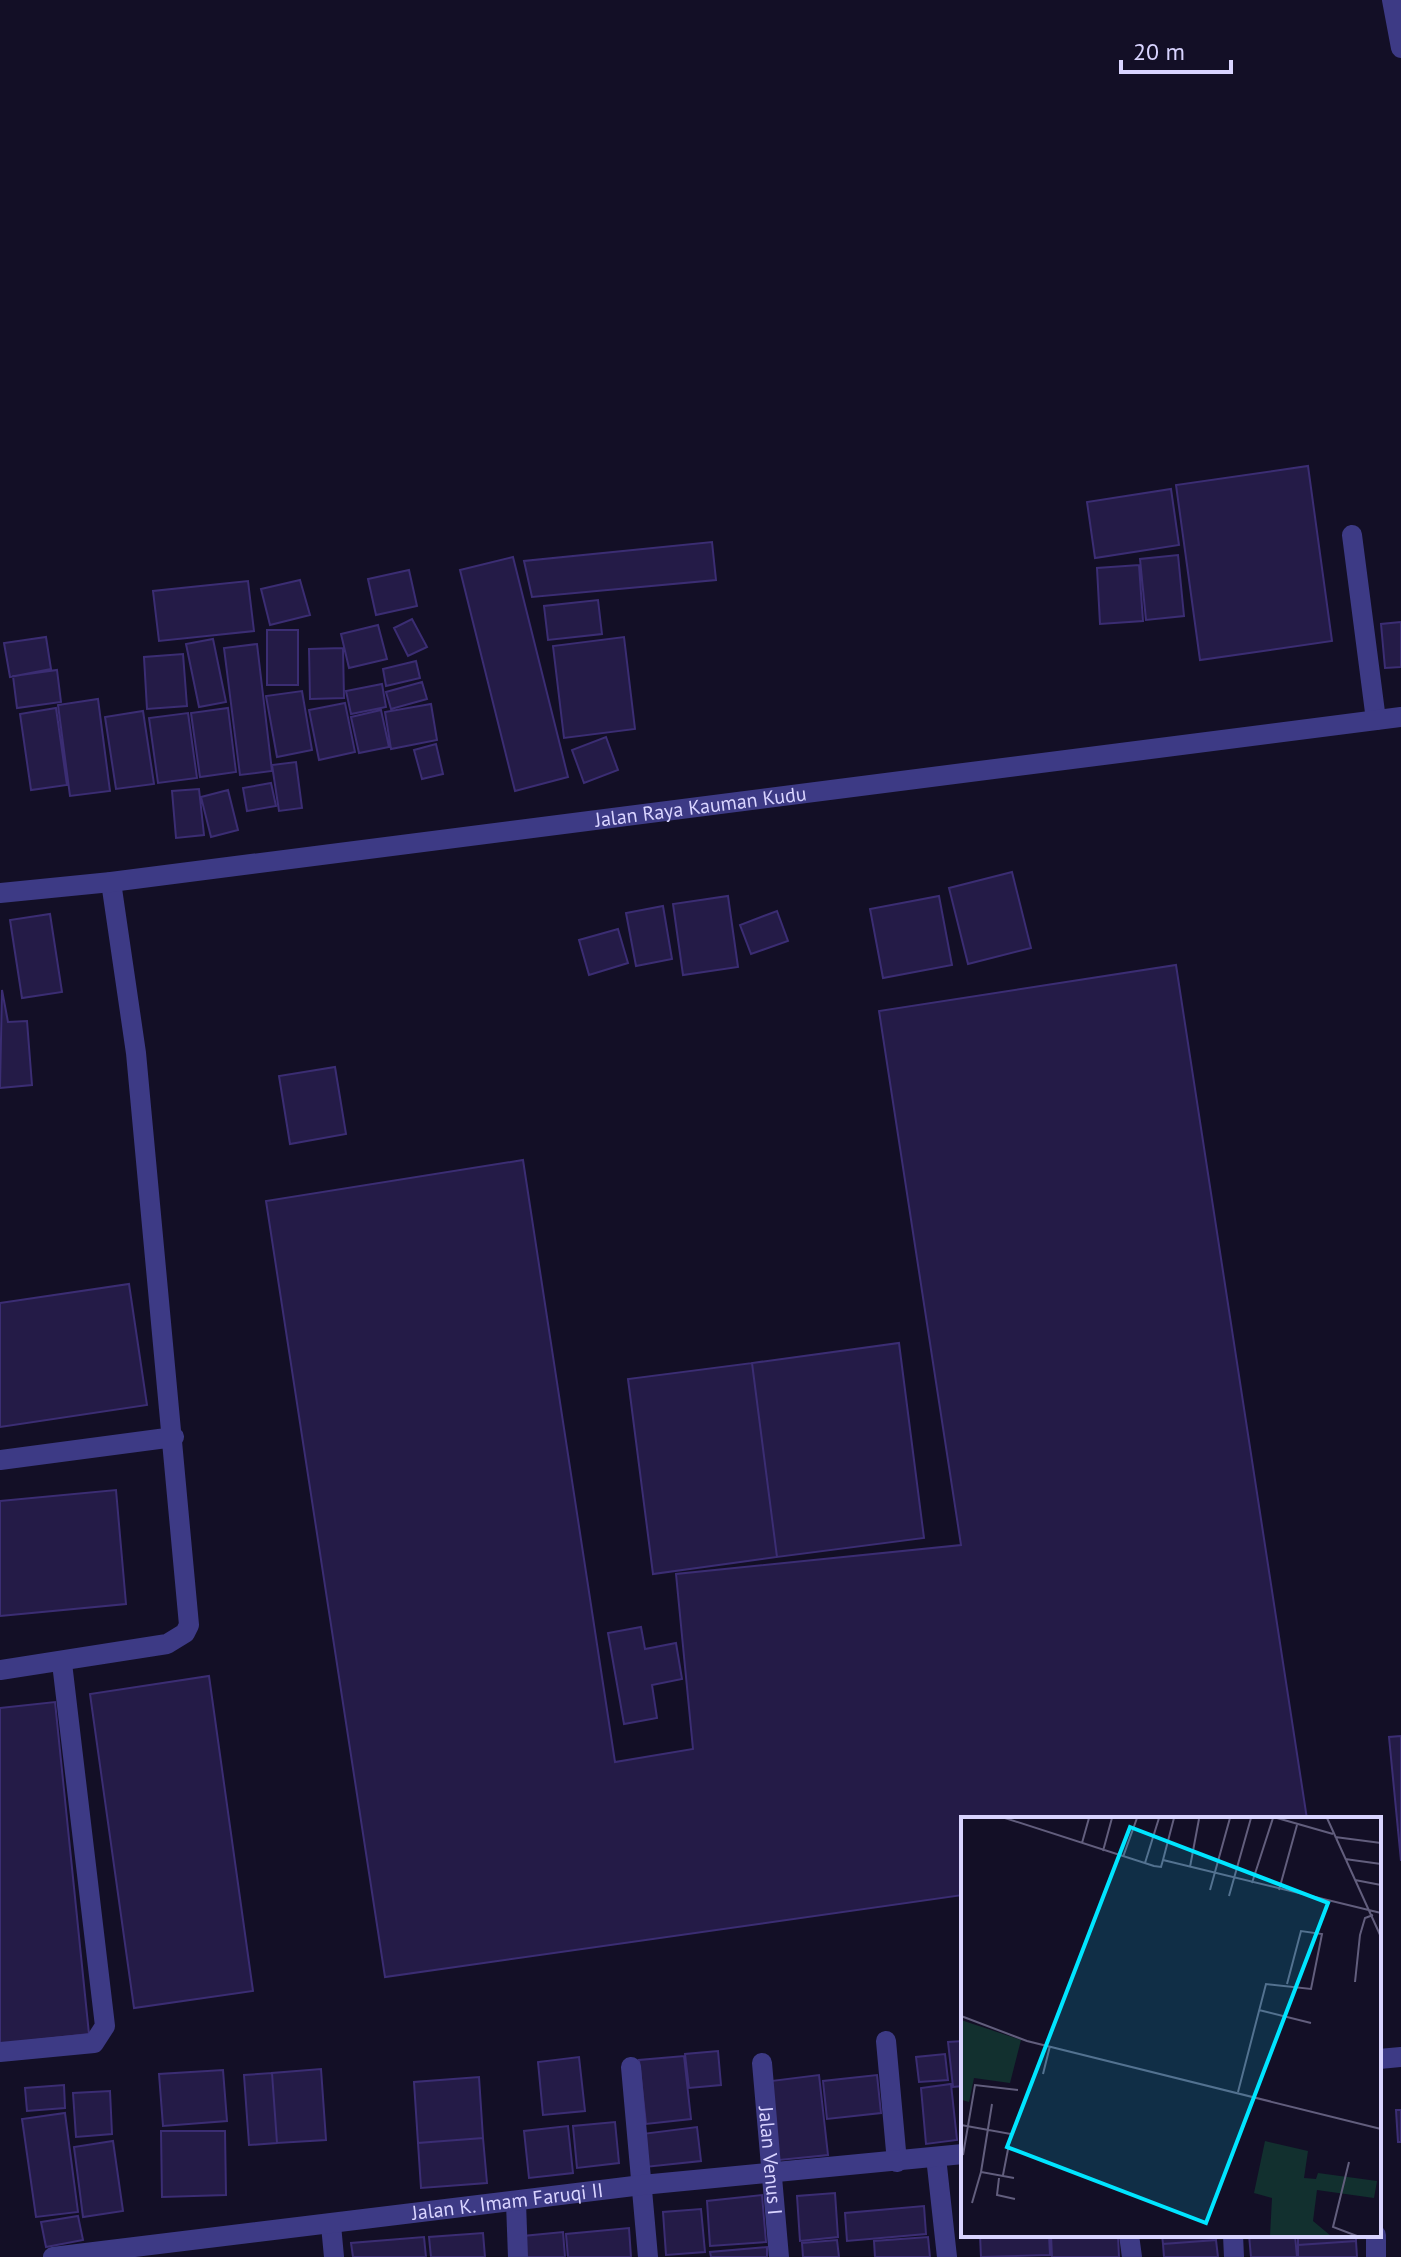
<svg xmlns="http://www.w3.org/2000/svg" width="1401" height="2257" font-family="'PT Sans',sans-serif">
	<rect width="100%" height="100%" fill="#130f26"/>
	<path fill="#241b47" stroke="#3b2d73" stroke-width="2" d="M1308 466 1332 641 1200 660 1176 485Z
		M1171 489 1179 545 1095 558 1087 502Z
		M712 542 716 580 532 597 524 561Z
		M1178 555 1184 616 1146 620 1140 559Z
		M513 557 568 777 515 791 460 570Z
		M1139 565 1143 621 1100 624 1097 568Z
		M409 570 417 606 376 615 368 579Z
		M300 580 310 615 270 625 261 589Z
		M248 581 254 631 159 641 153 591Z
		M598 600 602 634 548 640 544 606Z
		M412 619 427 647 408 656 394 628Z
		M1401 622V667L1385 668 1381 624Z
		M378 625 387 659 349 668 341 634Z
		M267 630H298V685H267Z
		M46 637 51 669 10 677 4 643Z
		M624 637 635 729 564 738 553 646Z
		M213 639 226 702 199 707 186 644Z
		M257 644 272 771 240 775 224 648Z
		M343 648 344 698 310 699 309 649Z
		M183 654 187 706 147 709 144 657Z
		M416 661 420 678 386 686 383 669Z
		M57 670 61 702 17 708 13 676Z
		M422 682 427 699 391 709 386 692Z
		M382 684 386 707 351 714 346 691Z
		M302 691 312 750 277 757 266 696Z
		M98 699 110 791 70 796 58 705Z
		M345 703 355 752 319 760 309 710Z
		M431 704 437 740 391 749 385 712Z
		M56 708 67 785 31 790 20 714Z
		M228 708 236 772 200 777 191 713Z
		M381 710 389 747 359 753 351 717Z
		M143 711 154 784 116 789 105 717Z
		M188 713 197 778 158 783 149 718Z
		M606 737 618 770 584 783 572 750Z
		M436 744 443 774 422 779 414 750Z
		M296 762 302 808 279 811 272 765Z
		M271 783 276 806 247 811 243 788Z
		M199 789 204 835 176 838 172 791Z
		M228 790 238 830 211 837 201 797Z
		M1012 872 1031 948 968 964 949 888Z
		M728 896 738 967 683 975 673 904Z
		M939 896 952 965 883 978 870 909Z
		M663 906 672 959 636 966 626 913Z
		M777 911 788 941 751 954 740 925Z
		M50 914 62 992 22 998 10 920Z
		M618 929 628 963 589 975 579 940Z
		M1176 965 1307 1819H963V1895L385 1977 266 1201 523 1160 615 1762 693 1749 676 1574 961 1545 879 1011Z
		M2 990 8 1022 27 1021 32 1085 0 1088Z
		M335 1067 346 1134 290 1144 279 1076Z
		M129 1284 147 1405 0 1427V1303Z
		M899 1343 924 1538 777 1557 752 1363Z
		M752 1363 777 1557 653 1574 628 1379Z
		M116 1490 126 1604 0 1616V1501Z
		M641 1627 645 1649 676 1643 682 1679 652 1685 657 1718 624 1724 608 1633Z
		M209 1676 253 1991 134 2008 90 1694Z
		M55 1702 89 2034 0 2044V1708Z
		M1401 1736V1861L1389 1737Z
		M963 2041V2086L953 2087 948 2042Z
		M718 2051 721 2085 689 2088 685 2054Z
		M945 2054 948 2080 919 2082 916 2057Z
		M684 2056 691 2119 646 2124 639 2060Z
		M579 2057 585 2111 543 2115 538 2062Z
		M321 2069 326 2140 277 2143 272 2073Z
		M223 2070 227 2121 163 2126 159 2074Z
		M272 2073 277 2143 249 2145 244 2075Z
		M819 2075 828 2155 779 2160 771 2081Z
		M877 2075 881 2113 827 2119 823 2081Z
		M479 2077 483 2138 418 2143 414 2082Z
		M951 2084 957 2140 926 2144 921 2088Z
		M64 2085 65 2108 27 2111 25 2088Z
		M110 2091 112 2134 76 2137 73 2093Z
		M1396 2110H1401V2142H1398Z
		M65 2113 78 2212 36 2217 22 2119Z
		M615 2122 619 2163 577 2168 573 2126Z
		M568 2126 573 2173 529 2178 524 2131Z
		M697 2127 701 2161 645 2167 642 2134Z
		M161 2131H225L226 2195 162 2197Z
		M483 2138 487 2183 421 2188 418 2143Z
		M113 2141 123 2211 83 2217 74 2147Z
		M835 2193 838 2237 800 2241 797 2196Z
		M762 2195 766 2242 710 2246 707 2201Z
		M924 2206 926 2234 847 2241 845 2213Z
		M701 2209 705 2252 666 2255 663 2212Z
		M78 2216 83 2240 46 2247 41 2222Z
		M629 2228 631 2257H568L566 2234Z
		M563 2232 565 2257H524L523 2236Z
		M483 2233 485 2257H431L429 2237Z
		M980 2235H1049L1050 2255 981 2257Z
		M1051 2235H1118L1119 2257H1052Z
		M1162 2235H1216V2240L1163 2244Z
		M1249 2235H1295L1297 2257H1251Z
		M1298 2235H1356V2241L1298 2245Z
		M424 2237 426 2257H353L351 2243Z
		M928 2237 930 2257H875L874 2241Z
		M837 2240 839 2257H803L802 2243Z
		M1216 2240 1218 2257H1164L1163 2244Z
		M1356 2241 1357 2257H1298V2245Z
		M767 2247V2257H711L710 2252Z"/>
	<g fill="none" stroke-linecap="round" stroke-linejoin="round">
		<path stroke="#3d3a85" stroke-width="20" d="M1352 535 1376 720
			M0 1460 174 1437
			M0 1670 167 1644 185 1633 189 1625 136 1053 111 882
			M0 2052 94 2043 105 2026 62 1663"/>
		<g stroke="#3d3a85" stroke-width="20">
			<path d="M1392 0 1401 48"/>
			<path d="M886 2041 897 2162"/>
			<path d="M1379 2059 1401 2057"/>
			<path id="s1" d="M762 2063 779 2257"/>
			<path d="M631 2067 648 2257"/>
			<path d="M936 2157 947 2257"/>
			<path d="M516 2203 518 2257"/>
			<path d="M331 2225 334 2257"/>
			<path d="M1129 2235 1132 2257"/>
			<path d="M1233 2235 1234 2257"/>
			<path d="M1376 2235V2257"/>
			<path id="s2" d="M53 2257 642 2185 963 2154"/>
		</g>
		<path stroke="#3d3a85" stroke-width="20" id="s3" d="M0 893 111 882 1401 717"/>
	</g>
	<g text-anchor="middle" dominant-baseline="central" stroke-width="6" stroke-linejoin="round" paint-order="stroke">
		<g font-size="20" fill="#d9d4ff" stroke="#130f26">
			<text stroke="none"><textPath href="#s3" startOffset="706">Jalan Raya Kauman Kudu</textPath></text>
			<text stroke="none"><textPath href="#s1" startOffset="98">Jalan Venus I</textPath></text>
			<text stroke="none"><textPath href="#s2" startOffset="458">Jalan K. Imam Faruqi II</textPath></text>
		</g>
	</g>
	<g transform="translate(961 1817)">
		<rect width="420" height="420" fill="#130f26"/>
		<path d="M0 203 60 223 49 266 13 261 8 285 1 283ZM304 324 347 334 343 361 355 362 357 356 416 364 413 381 356 373 352 404 370 419H309L311 381 293 376Z" fill="#12302f"/>
		<path fill="none" stroke="#625e7d" stroke-width="2" d="M44 1 193 49 200 50 202 43 420 96M316 1 372 17M366 1 420 120M374 20 420 26M121 26 128 1M142 34 151 1M162 40 176 1M384 42 420 47M202 43 213 1M184 46 198 1M229 50 238 2M394 63 420 68M291 66 312 1M249 73 269 1M318 73 336 8M268 79 290 1M394 165 399 118 404 101 412 98M298 193 350 206M0 199 66 224 420 312M82 257 89 229M277 275 305 167 350 172 361 117 340 114 326 167M31 287 20 355 53 361M0 308 50 317 42 358M2 338 14 268 57 273M388 345 372 410 396 419M38 361 36 378 54 382M11 386 20 355"/>
		<path fill="#00e5ff" fill-opacity="0.15" stroke="#00e5ff" stroke-width="4" d="M169 10 367 86 245 406 46 330Z"/>
		<rect width="420" height="420" fill="none" stroke="#d9d4ff" stroke-width="4"/>
	</g>
	<path d="M1121 60v12h110v-12" fill="none" stroke="#d9d4ff" stroke-width="4"/>
	<text x="1133" y="60" font-size="24" fill="#d9d4ff" stroke="#130f26" stroke-width="6" paint-order="stroke">20 m</text>
</svg>
